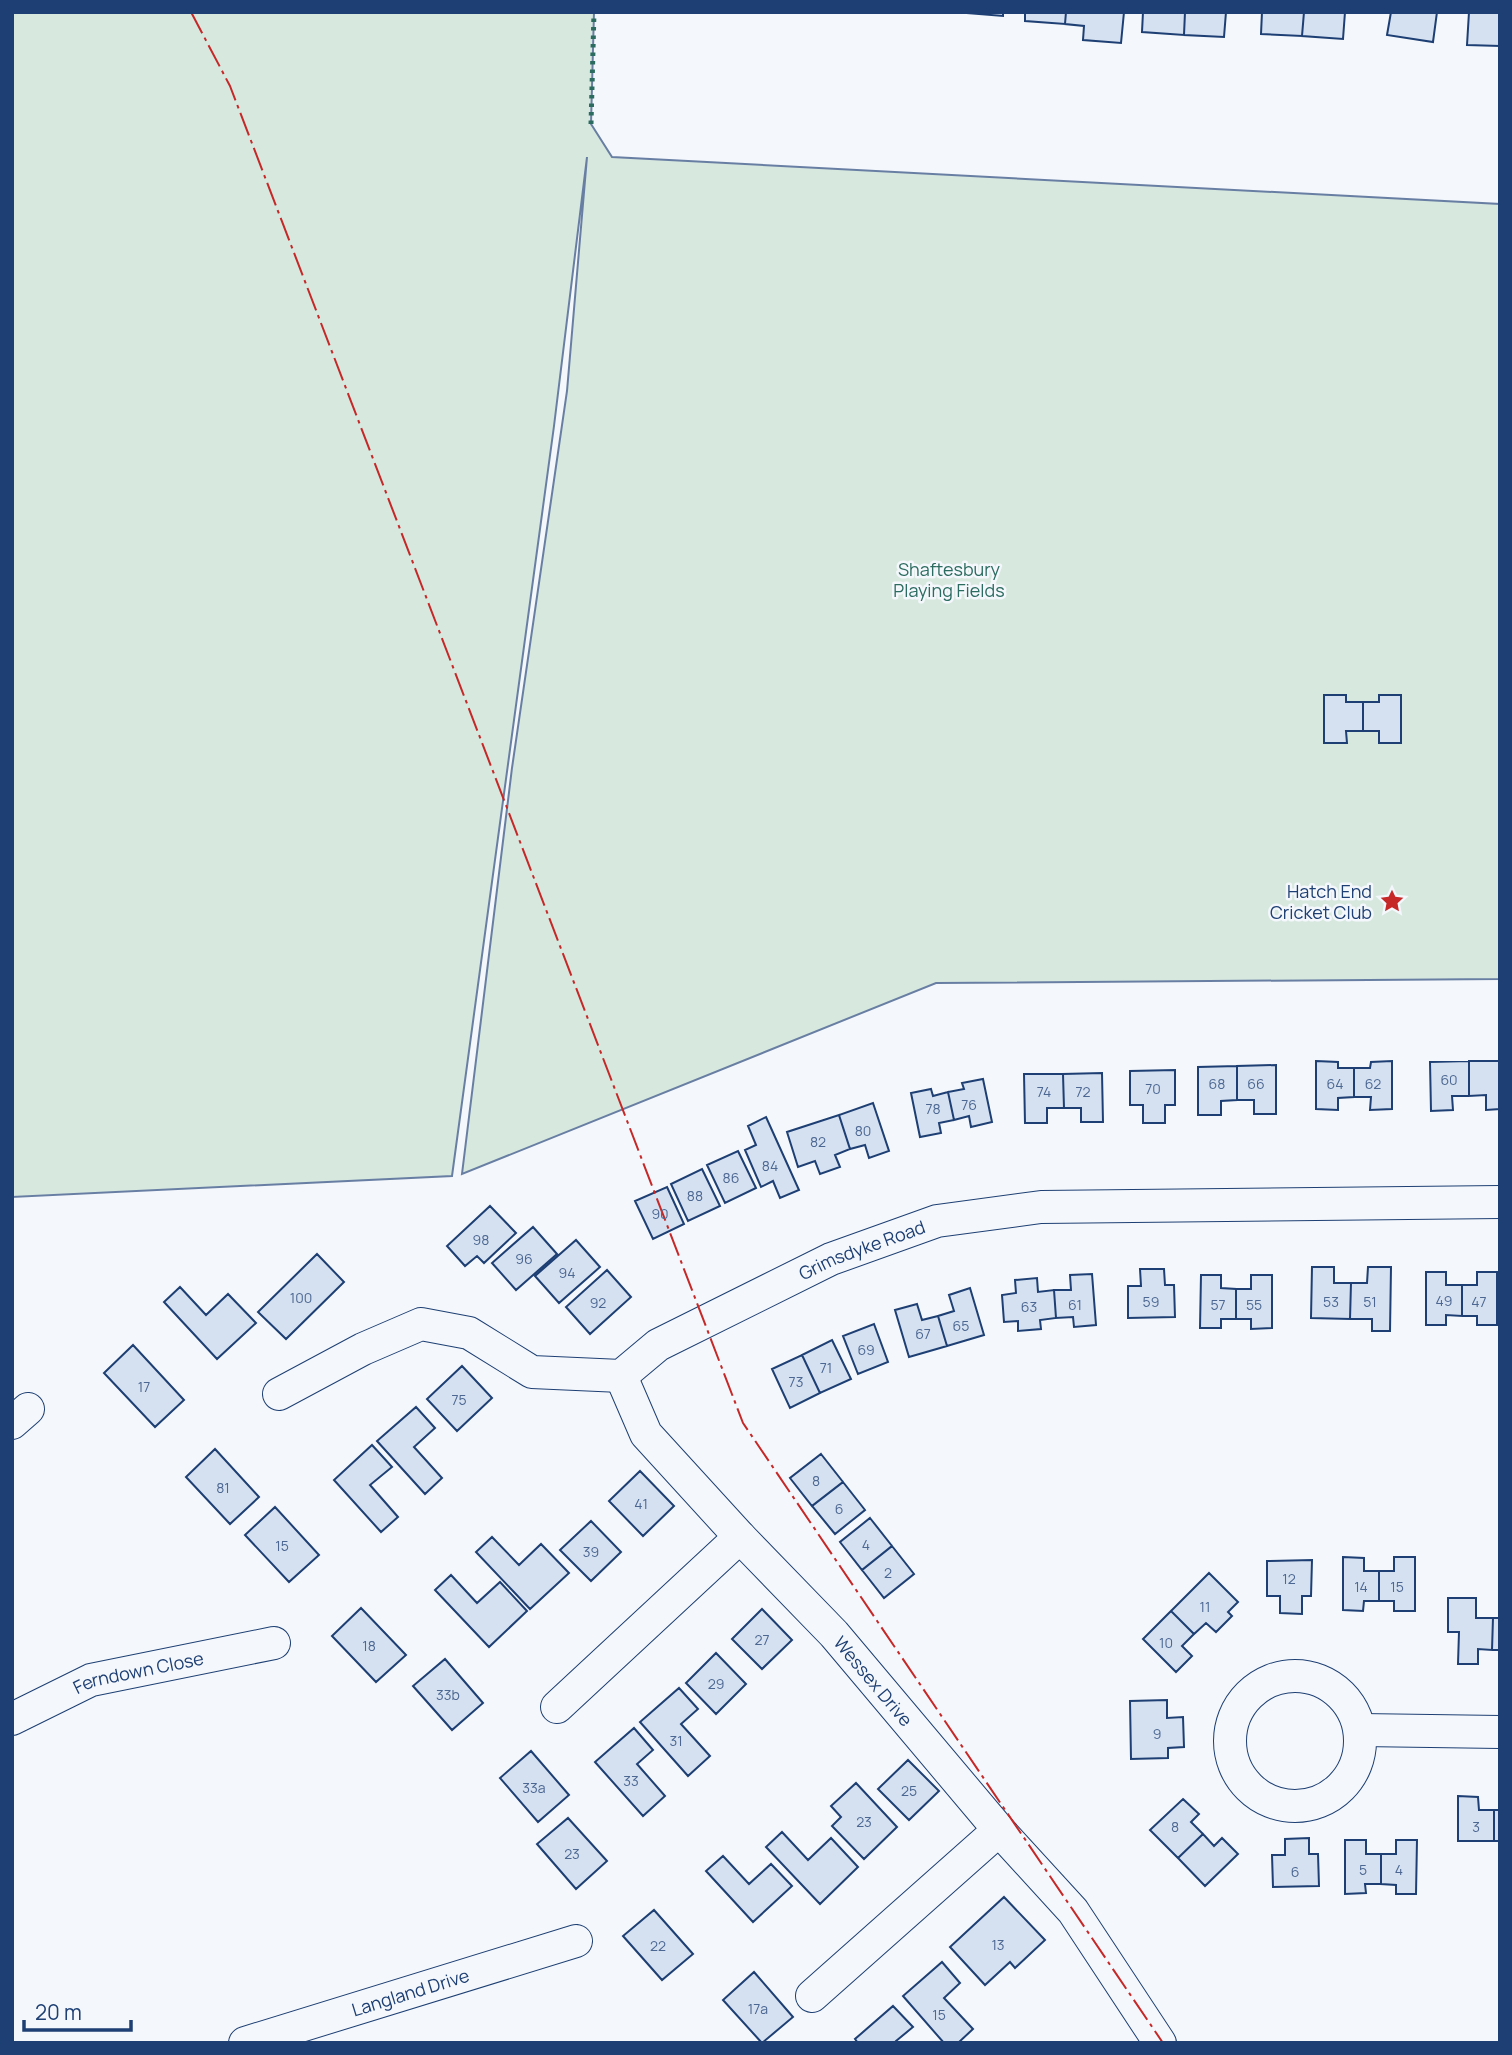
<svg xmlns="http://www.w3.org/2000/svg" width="1512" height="2055" font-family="Manrope,sans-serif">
	<rect width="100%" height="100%" fill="#f4f7fb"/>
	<path fill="#d7e8df" stroke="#687fa3" stroke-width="2" d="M12 12H594L591 124 612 157 1500 204V979L936 983 462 1174 512 768 567 391 587 157 554 426 452 1176 12 1197Z"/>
	<path fill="#d5e0f0" stroke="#1d3f73" stroke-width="2" d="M954 12H1003V16Z
		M1025 12H1066L1065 24 1025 21Z
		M1066 12H1124L1121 43 1083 40 1084 26 1065 24Z
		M1143 12H1185L1184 35 1142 32Z
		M1185 12H1226L1224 37 1184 35Z
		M1262 12H1304L1302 36 1261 34Z
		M1304 12H1345L1343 39 1302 36Z
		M1391 12H1437L1433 42 1387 35Z
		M1469 12H1500V46L1467 45Z
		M1324 695H1346V702H1363V731H1346L1347 743H1324Z
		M1379 695H1401V743H1379V731H1363V702H1379Z
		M1316 1061 1338 1062V1068H1354V1097L1338 1098V1110L1316 1109Z
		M1392 1061V1109L1370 1110 1371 1097H1354V1068H1370L1371 1062Z
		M1469 1061H1500V1109L1486 1110V1095L1469 1096Z
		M1469 1061V1096H1452L1453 1110 1431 1111 1430 1062Z
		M1276 1065V1114H1254V1100H1237V1066Z
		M1237 1066V1100L1221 1101V1115H1198V1067Z
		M1175 1070V1105H1165V1123H1143V1105H1130V1071Z
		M1102 1073 1103 1122H1081V1108H1064L1063 1074Z
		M1024 1074H1063L1064 1108H1047V1123H1025Z
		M983 1079 992 1122 971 1127 969 1116 954 1120 948 1092 964 1089 962 1083Z
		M931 1089 933 1096 948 1092 954 1120 939 1123 941 1133 920 1137 911 1093Z
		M873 1103 889 1151 869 1158 865 1145 850 1149 839 1115Z
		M839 1115 850 1149 835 1155 840 1167 820 1174 815 1161 798 1167 787 1132Z
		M766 1117 799 1190 780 1198 773 1181 761 1187 745 1150 756 1145 748 1126Z
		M738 1151 756 1188 725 1203 707 1165Z
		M702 1169 720 1206 688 1221 671 1184Z
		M667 1187 684 1224 653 1239 635 1201Z
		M490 1206 516 1233 484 1263 477 1256 465 1266 447 1246Z
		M533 1227 557 1254 516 1290 492 1263Z
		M576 1240 600 1267 559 1303 535 1276Z
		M317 1254 344 1282 286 1339 258 1312Z
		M1312 1267H1334V1283H1351L1350 1319 1311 1318Z
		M1368 1267H1391L1390 1331H1372V1319H1350L1351 1283H1367Z
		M1140 1269H1164L1165 1285H1174L1175 1317 1128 1318V1286H1141Z
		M607 1270 631 1297 590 1334 566 1307Z
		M1426 1272H1446V1285H1462V1316L1446 1315V1325H1426Z
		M1477 1272H1497V1325H1477V1316H1462V1285H1477Z
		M1092 1274 1096 1325 1074 1327 1073 1317 1056 1318 1054 1290H1071L1070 1275Z
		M1201 1275H1221V1288L1236 1289V1319H1221V1328H1200Z
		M1251 1275H1272V1328L1251 1329V1319H1236V1289H1251Z
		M1037 1278 1038 1292 1054 1290 1056 1318 1040 1320 1041 1329 1018 1331V1321L1004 1322 1002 1295 1016 1293 1015 1280Z
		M180 1287 206 1315 228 1294 256 1323 217 1359 164 1302Z
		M970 1288 984 1335 947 1346 938 1316 954 1311 949 1295Z
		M917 1304 922 1320 938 1316 947 1346 909 1357 895 1310Z
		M874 1324 888 1362 858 1374 843 1336Z
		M832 1340 851 1379 820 1393 802 1355Z
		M133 1345 184 1400 155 1427 104 1373Z
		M802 1355 820 1393 790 1408 772 1369Z
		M462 1366 492 1398 457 1431 427 1399Z
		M416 1407 435 1428 414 1447 442 1478 425 1494 377 1441Z
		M372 1445 392 1467 370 1485 398 1517 381 1532 334 1480Z
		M215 1449 259 1497 230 1524 186 1477Z
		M821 1454 843 1482 812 1506 790 1478Z
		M640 1471 674 1506 643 1536 609 1501Z
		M843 1482 865 1510 835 1534 812 1506Z
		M275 1507 319 1555 289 1582 245 1535Z
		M870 1518 892 1546 862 1570 840 1542Z
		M591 1521 621 1552 591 1581 560 1550Z
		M492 1537 519 1565 541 1544 569 1573 530 1609 476 1552Z
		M892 1546 914 1574 884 1598 862 1570Z
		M1343 1557 1364 1558V1571H1379V1601H1364L1363 1611 1343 1610Z
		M1394 1557H1415V1611H1394V1601H1379V1571H1394Z
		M1312 1560 1311 1596H1302V1614L1280 1613V1596H1267V1561Z
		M1209 1573 1238 1602 1228 1612 1232 1616 1216 1632 1206 1623 1194 1634 1171 1611Z
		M451 1575 477 1603 500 1582 527 1611 489 1647 435 1590Z
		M1448 1598H1476V1618H1493L1492 1650 1478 1649V1664H1458L1459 1632H1448Z
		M361 1608 406 1655 376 1682 332 1636Z
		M762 1609 792 1640 762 1669 732 1639Z
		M1171 1611 1194 1634 1182 1646 1192 1656 1176 1672 1143 1639Z
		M1493 1618H1500V1650H1492Z
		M716 1653 746 1684 716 1714 686 1683Z
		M445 1659 483 1703 452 1730 413 1686Z
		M679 1688 698 1709 681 1724 710 1756 688 1776 640 1722Z
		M1167 1700V1718L1183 1717 1184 1747 1168 1748V1758L1131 1759 1130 1701Z
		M634 1728 653 1750 637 1764 665 1796 643 1816 595 1762Z
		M531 1751 569 1795 538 1822 500 1778Z
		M908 1760 939 1791 909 1820 878 1789Z
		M856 1783 897 1827 864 1859 832 1826 841 1817 831 1806Z
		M1458 1796 1478 1797 1479 1810H1494V1841H1458Z
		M1183 1799 1199 1814 1191 1822 1203 1834 1178 1858 1150 1830Z
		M1494 1810H1500V1841H1494Z
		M568 1818 607 1861 576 1889 537 1844Z
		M782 1832 808 1860 831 1838 858 1867 820 1904 766 1847Z
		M1203 1834 1214 1846 1222 1838 1238 1854 1205 1886 1178 1858Z
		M1309 1838V1854H1318L1319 1886 1273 1887 1272 1855H1285V1839Z
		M1345 1840H1366V1854H1381V1884H1365L1366 1893 1345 1894Z
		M1396 1840H1417L1416 1894H1396V1885L1381 1884V1854H1396Z
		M723 1856 749 1884 771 1864 792 1886 753 1922 706 1871Z
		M1004 1897 1045 1940 1015 1968 1010 1962 985 1985 950 1947Z
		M654 1910 693 1954 662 1980 623 1936Z
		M942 1962 960 1983 944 1998 973 2029 958 2043H944L903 1996Z
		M754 1972 793 2017 762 2043 723 2000Z
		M893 2006 913 2027 896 2041 897 2043H858L855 2039Z"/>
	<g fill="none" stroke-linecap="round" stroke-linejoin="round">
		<g stroke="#1d3f73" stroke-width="34">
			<g id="street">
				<path id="s1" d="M621 1376 646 1434 740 1537 834 1634 999 1830 1073 1911 1160 2043"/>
				<path id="s2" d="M279 1394 363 1349 421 1324 469 1333 532 1372 621 1376 658 1345 831 1259 937 1221 1041 1207 1500 1202"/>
				<path d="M12 1423 28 1409"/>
				<circle cx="1295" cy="1741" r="65"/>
				<path d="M557 1707 740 1537"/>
				<path id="s3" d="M12 1719 91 1680 274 1643"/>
				<path d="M1361 1730 1500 1732"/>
				<path d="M812 1996 999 1830"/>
				<path id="s4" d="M245 2043 576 1941"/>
			</g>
		</g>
		<use href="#street" stroke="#f4f7fb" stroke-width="32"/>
		<path stroke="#2c6c60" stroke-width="5" stroke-dasharray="3.5 5" stroke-linecap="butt" d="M591 124 594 12"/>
		<path stroke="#c62828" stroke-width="2" stroke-dasharray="24 5 3.5 5" stroke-linecap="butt" d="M191 12 230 86 743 1423 1163 2043"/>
	</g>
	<defs>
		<g id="sight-bare" transform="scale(1.89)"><path d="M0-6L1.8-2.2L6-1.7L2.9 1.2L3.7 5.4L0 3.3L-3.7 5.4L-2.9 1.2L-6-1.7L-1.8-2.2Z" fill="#c62828" stroke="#f4f7fb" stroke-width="2.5" paint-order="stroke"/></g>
	</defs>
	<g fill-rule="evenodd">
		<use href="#sight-bare" x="1392" y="901"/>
	</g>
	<g text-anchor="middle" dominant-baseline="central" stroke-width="5" stroke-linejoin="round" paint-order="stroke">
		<g font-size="14" fill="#4b6792">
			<text x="1449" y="1079">60</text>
			<text x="1217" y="1083">68</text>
			<text x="1256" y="1083">66</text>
			<text x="1335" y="1083">64</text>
			<text x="1373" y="1083">62</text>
			<text x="1153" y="1088">70</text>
			<text x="1044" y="1091">74</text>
			<text x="1083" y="1091">72</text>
			<text x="969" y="1104">76</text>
			<text x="933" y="1108">78</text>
			<text x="863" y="1130">80</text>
			<text x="818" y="1141">82</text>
			<text x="770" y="1165">84</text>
			<text x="731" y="1177">86</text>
			<text x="695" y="1195">88</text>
			<text x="660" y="1213">90</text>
			<text x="481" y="1239">98</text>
			<text x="524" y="1258">96</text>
			<text x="567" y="1272">94</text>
			<text x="301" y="1297">100</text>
			<text x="1444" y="1300">49</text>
			<text x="1151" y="1301">59</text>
			<text x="1331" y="1301">53</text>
			<text x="1370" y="1301">51</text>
			<text x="1479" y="1301">47</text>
			<text x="598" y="1302">92</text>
			<text x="1075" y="1304">61</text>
			<text x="1218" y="1304">57</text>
			<text x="1254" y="1304">55</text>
			<text x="1029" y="1306">63</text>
			<text x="961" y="1325">65</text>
			<text x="923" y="1333">67</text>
			<text x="866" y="1349">69</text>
			<text x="826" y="1367">71</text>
			<text x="796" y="1381">73</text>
			<text x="144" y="1386">17</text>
			<text x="459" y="1399">75</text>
			<text x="816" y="1480">8</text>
			<text x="223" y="1487">81</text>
			<text x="641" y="1503">41</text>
			<text x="839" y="1508">6</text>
			<text x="866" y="1544">4</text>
			<text x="282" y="1545">15</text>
			<text x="591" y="1551">39</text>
			<text x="888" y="1572">2</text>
			<text x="1289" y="1578">12</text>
			<text x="1361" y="1586">14</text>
			<text x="1397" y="1586">15</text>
			<text x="1205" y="1606">11</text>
			<text x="762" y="1639">27</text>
			<text x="1166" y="1642">10</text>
			<text x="369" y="1645">18</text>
			<text x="716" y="1683">29</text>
			<text x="448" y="1694">33b</text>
			<text x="1157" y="1733">9</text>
			<text x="676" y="1740">31</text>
			<text x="631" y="1780">33</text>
			<text x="534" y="1787">33a</text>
			<text x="909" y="1790">25</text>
			<text x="864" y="1821">23</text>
			<text x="1175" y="1826">8</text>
			<text x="1476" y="1826">3</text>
			<text x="572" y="1853">23</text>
			<text x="1363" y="1869">5</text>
			<text x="1399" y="1869">4</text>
			<text x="1295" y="1871">6</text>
			<text x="998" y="1944">13</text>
			<text x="658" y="1945">22</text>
			<text x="758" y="2008">17a</text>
			<text x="939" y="2014">15</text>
		</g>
		<g font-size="18" fill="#2c6c60" stroke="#f4f7fb">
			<text x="949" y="569">Shaftesbury<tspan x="949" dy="21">Playing Fields</tspan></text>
		</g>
		<g font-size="18" fill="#1d3f73" stroke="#f4f7fb" text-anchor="end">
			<text x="1372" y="891">Hatch End<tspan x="1372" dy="21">Cricket Club</tspan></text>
		</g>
		<g font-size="18" fill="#1d3f73" stroke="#f4f7fb">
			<text stroke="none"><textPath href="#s2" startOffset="644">Grimsdyke Road</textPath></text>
			<text stroke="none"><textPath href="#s3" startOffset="136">Ferndown Close</textPath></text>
			<text stroke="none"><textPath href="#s1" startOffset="399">Wessex Drive</textPath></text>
			<text stroke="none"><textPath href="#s4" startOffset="173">Langland Drive</textPath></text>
		</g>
	</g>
	<rect width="1512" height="2055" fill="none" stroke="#1d3f73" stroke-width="28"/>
	<path d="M24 2020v10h107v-10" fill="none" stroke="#1d3f73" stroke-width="3.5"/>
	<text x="35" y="2020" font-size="21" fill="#1d3f73" stroke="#f4f7fb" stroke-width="5" paint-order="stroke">20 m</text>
</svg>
